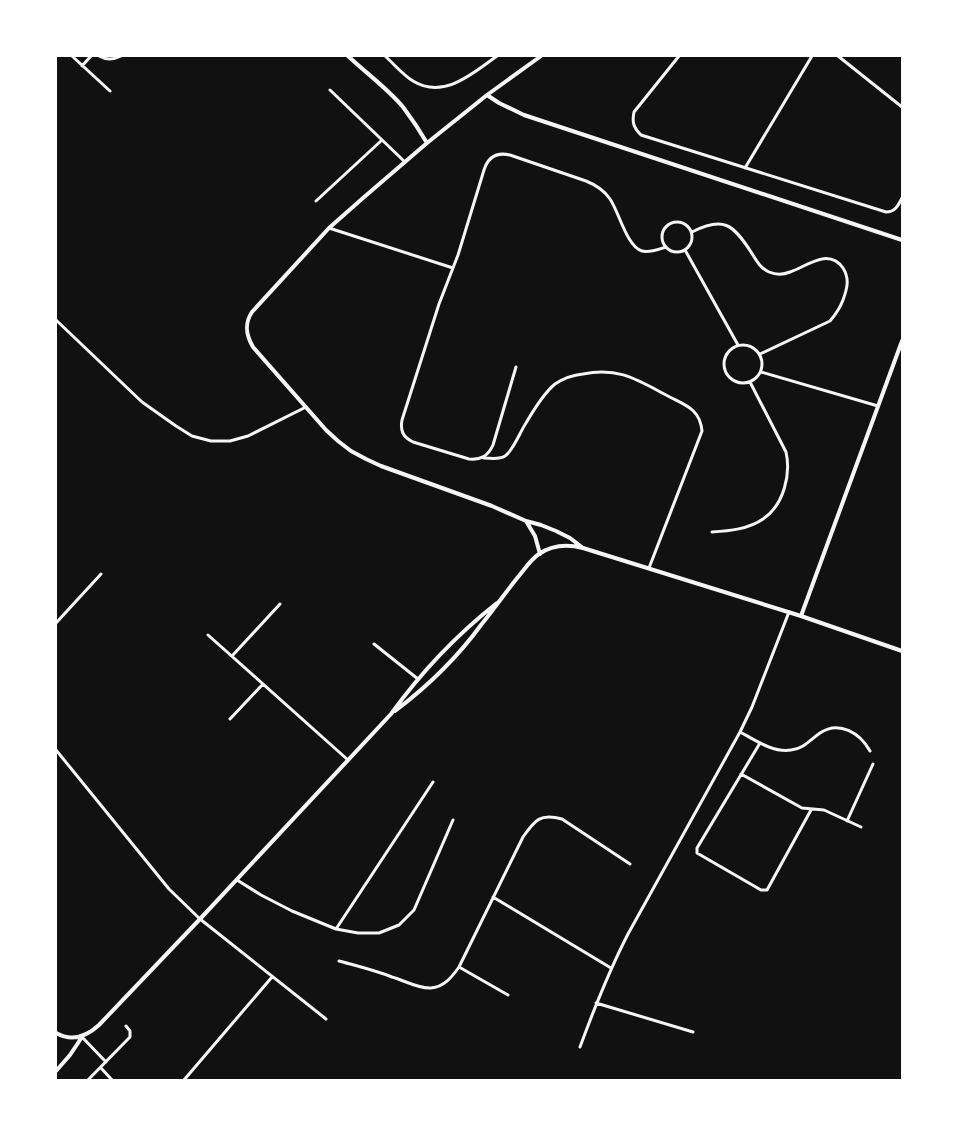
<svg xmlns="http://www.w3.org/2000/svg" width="958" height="1136" font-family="Literata,serif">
	<rect width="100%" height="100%" fill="#111"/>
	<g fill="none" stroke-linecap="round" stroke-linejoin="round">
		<path stroke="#f5f5f5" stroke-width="3" d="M72 56 110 91
			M99 56C106 60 113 60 121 56
			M385 56C394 64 403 75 413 81 444 100 473 73 497 56
			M679 56 634 112C632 122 633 127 641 135L886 212C895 212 898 206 902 198
			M838 56 902 107
			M82 66 91 56
			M330 90 405 162
			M745 168 812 56
			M316 201 382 140
			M662 237a15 15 0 1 1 30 0a15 15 0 1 1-30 0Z
			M329 228 453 268
			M692 232C723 216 733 224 751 252 756 260 760 268 769 272 776 275 783 275 790 272 806 267 828 247 843 268 850 279 847 289 843 300 840 308 836 314 830 321L760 354
			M685 250 738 345
			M56 320 142 402 176 426 192 436 211 441H230L248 436 306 407
			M724 364a19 19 0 1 1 38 0a19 19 0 1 1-38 0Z
			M516 367 493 445C488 456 481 460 469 459L413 442C403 437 400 431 402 420L439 304 458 255 484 170C488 157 497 152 510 155L586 181C596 185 604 190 610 199 619 212 627 247 642 251 650 253 659 249 666 247
			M761 372 878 406
			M484 458C491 458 499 460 505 456 513 451 520 432 526 423 533 411 544 393 555 384 564 378 573 375 583 374 618 367 636 379 666 395 684 405 700 408 702 431L649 568
			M712 532C729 531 749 529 763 519 784 505 791 474 786 452L750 382
			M56 623 101 574
			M208 635 348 760
			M374 644 418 679
			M232 656 280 604
			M230 719 263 684
			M740 732C755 740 773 753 791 750 803 749 810 740 820 733 839 720 860 733 870 751
			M760 743 697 848V853L761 890H767L811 810
			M56 750 169 889 200 919 326 1019
			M741 774 802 808 824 810 861 827
			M847 821 873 764
			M237 880 261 895 292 911 336 929 358 933H379L399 925 414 910 453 820
			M493 897 611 968
			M336 929 433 782
			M339 961C357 966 374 970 392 977 403 980 419 989 431 988 444 987 452 977 459 967L523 837C535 820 540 813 562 819L630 864
			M459 967 508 995
			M596 1003 693 1032
			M82 1037 106 1062
			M580 1047C594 1009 609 971 628 934L740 732 752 707 789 612
			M101 1068 112 1080
			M88 1080 130 1037V1031L126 1026
			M184 1080 272 977"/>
		<path stroke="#f5f5f5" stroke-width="4" d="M348 56C366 73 387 88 403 107 412 119 420 131 427 143
			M541 56 487 95 427 143 363 198 329 228 252 312C244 324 246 335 253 347L326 430 338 441 351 451 366 459 381 466 492 506 526 521 541 525 556 531 570 538 583 548
			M487 95 499 103 524 115 902 240
			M526 521 535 536 540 554
			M801 616 902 341
			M395 711C428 686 457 658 481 625 494 609 505 593 518 577 525 569 530 560 539 554 552 545 567 544 583 548L801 616 902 651
			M56 1033C72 1042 86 1037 99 1025L200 919 391 714C422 671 455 636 497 603
			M56 1071 70 1055 82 1037"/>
	</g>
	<rect width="958" height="1136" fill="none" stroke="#ffffff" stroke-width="114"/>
</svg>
